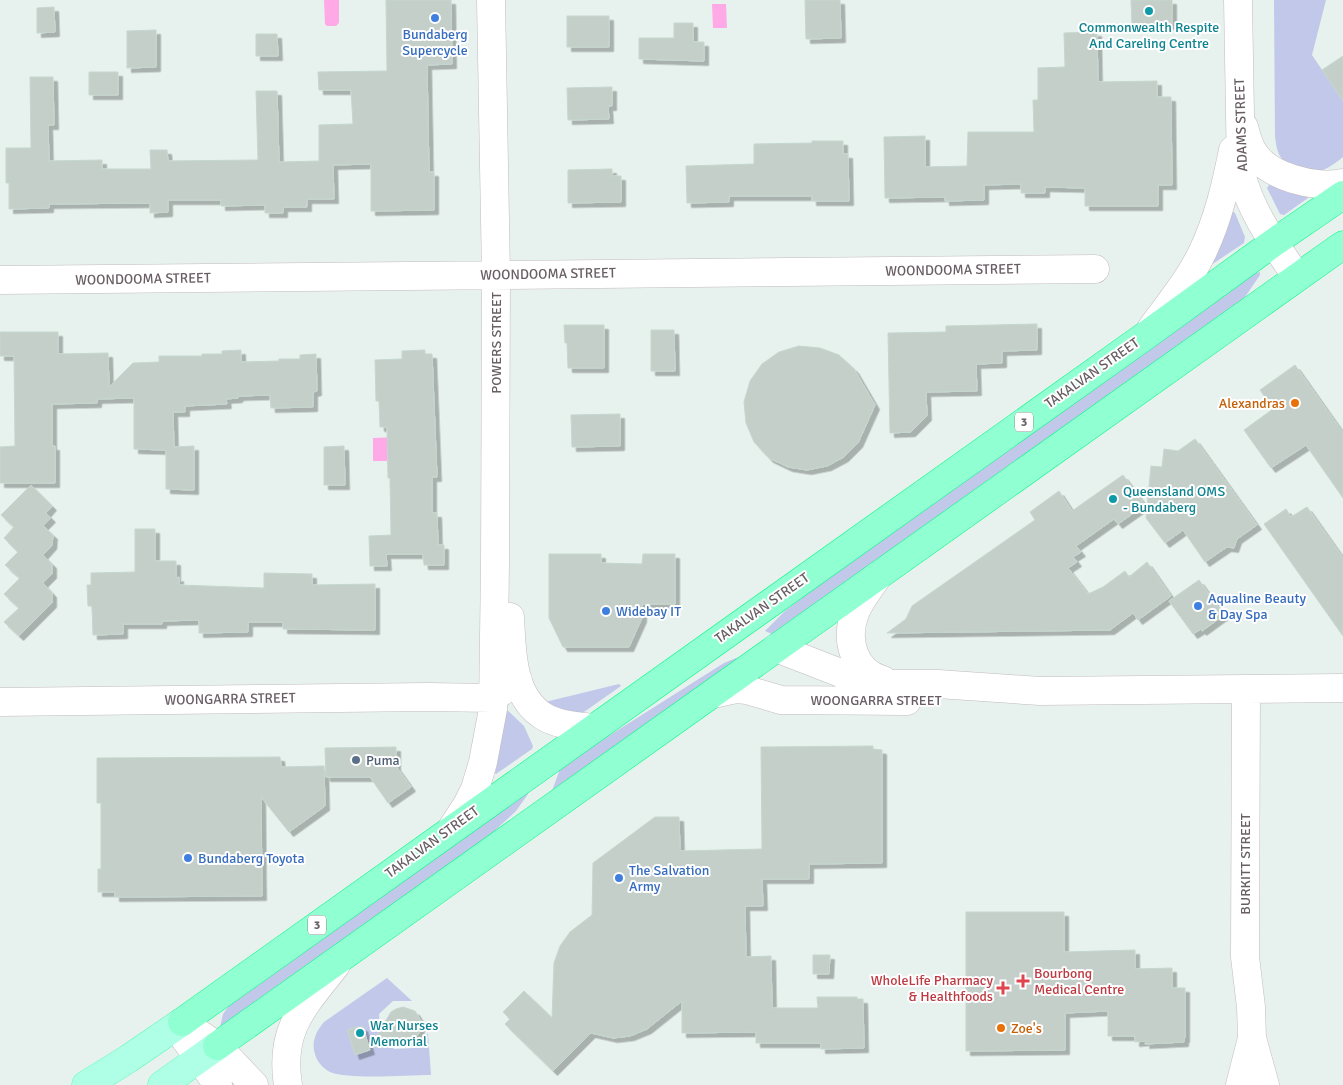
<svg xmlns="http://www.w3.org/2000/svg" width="1343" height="1085" font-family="Signika,sans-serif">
	<defs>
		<filter id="shadow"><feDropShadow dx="4.5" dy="4.5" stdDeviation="0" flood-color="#0004"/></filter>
	</defs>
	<rect width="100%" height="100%" fill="#e7f1ed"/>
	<path fill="#c2c8ea" d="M1274 0H1326L1312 55 1343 101V157C1337 162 1330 167 1323 170 1312 174 1289 168 1282 159 1277 153 1276 144 1275 136Z
		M1270 184 1306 194 1308 198 1284 215 1280 214 1267 188Z
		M1232 211 1235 213 1245 237 1244 243 1211 265Z
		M1260 272V275L1245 297 1236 305 772 634 765 631 785 611 851 560 1256 273Z
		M736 658 739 660 552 791 561 766 724 663Z
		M619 684 621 686 554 733 541 703Z
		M505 708 524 726 533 746 532 749 496 774 495 773 498 759Z
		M528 792V794L516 811 485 840 220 1027 223 1014 233 1000Z
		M387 978 412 1001H393L379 1014 380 1035 394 1049 414 1048 428 1033 431 1075C408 1075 349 1080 330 1072 323 1068 317 1062 315 1054 311 1043 316 1031 324 1022Z"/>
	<path fill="#ffa9e7" d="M324 0H339V23L336 26H327L325 24Z
		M712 4H726L727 28H713Z
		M398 437 399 453H387V461H373V438Z"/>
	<path fill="#c5cfca" stroke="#c4d7ce" filter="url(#shadow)" d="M386 0H451L452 64 427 65 429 172H434V210L371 211V164L333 165 334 199H307V207H283V213H265V205L221 206V200H168V212L150 213V203L49 204V208L9 209V183H6V148H31L30 77H53L54 125H48L49 161 102 160V169H151L150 150H167L168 161 258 160 256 91H277L279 162 319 161V125L353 124 351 90H319L318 72 387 71Z
		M805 0H840L841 38 806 39Z
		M1131 0H1172V25H1132Z
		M54 7 55 32 37 33V8Z
		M567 16H609V47H567Z
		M674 23H693V42H704V61L639 59V38H674Z
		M156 30V67L127 68V31Z
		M1097 32 1098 82 1157 81V97H1171L1172 185H1158V206H1085V188L1045 187V193H1021V184L984 185V200L945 201V197L885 198 884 137 925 136V167L967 166 968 132H1034L1033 100H1038V68L1065 67 1064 33Z
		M256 34H277L278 56H256Z
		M1343 56V101L1322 70Z
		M89 72H118V95H89Z
		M612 87V106H608L609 119 568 120 567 88Z
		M812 141H843V154H848L849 201H812V196H729V202L687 203 686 166 754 164V144L812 143Z
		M612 169V176H621V202L568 203V170Z
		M1037 324V350L1002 351V363L976 364 977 391 926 392 927 416 911 432 890 433 888 333 946 332V326Z
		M564 325H604V368H568L567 343H565Z
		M651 330H674L675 371H651Z
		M0 332H58V354L108 353 109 387 133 363 159 362V356H202V354H222V351L241 350V362L279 361V359H300V355L316 354 317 391 313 392V407L271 408 270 395 239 396 238 398 226 399 227 404 185 406V412H173L174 447 194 446V490L166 489V450L134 449V398L97 399V403L52 404V446H55V483H0V447L15 446 14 356H0Z
		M799 346 820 348 839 355 854 369 875 405 858 443 844 457 827 466 807 470 788 467 769 458 754 442 746 423 744 402 750 381 762 364 779 352Z
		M425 350V354H432L437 477H432V513H437L438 545H444V565H424L423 554H386L387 566H370L369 536 391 535 390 478H388L387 427H380L379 401H376L375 360 402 359V351Z
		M1295 365 1343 433V498L1306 445 1271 468 1244 430 1273 409 1260 390Z
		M620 414V446L572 447 571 415Z
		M1195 439 1257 525 1237 539 1234 548 1227 547 1205 562 1183 530 1165 543 1146 518 1151 466 1162 467 1164 449 1178 451Z
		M344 446 345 485H324V447Z
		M1123 475 1145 505 1118 524 1114 519 1076 546 1081 552 1073 557 1077 562 1068 568 1088 594 1103 587 1125 571 1129 577 1147 562 1171 596 1138 620 1133 613 1110 630 887 633 906 619 912 606 1035 520 1030 512 1059 491 1072 511Z
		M31 485 52 506 46 513 51 518 43 526 53 535 52 545 43 555 52 564V574L43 583 52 593V603L19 636 4 622 19 608 4 594 20 578 5 565 18 552 4 538 14 527 1 515Z
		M1307 507 1343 558V636L1264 524 1286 509 1291 517Z
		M135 529H155V561H176V578L179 577V585L264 588V573L312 574V585L375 584V630L283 629V622H248V632L199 633V620L162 621V624H123V634L93 635 92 606H88L87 585H91V573L135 572Z
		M549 554H601V563L642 564 643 554H675V604H642V618L629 647H563L549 618Z
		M1199 580 1224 615 1202 631 1201 629 1193 634 1169 601Z
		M873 746V749L882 750V863L809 864V879H762L763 906H745L746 957 771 956 772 1008H818L817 997H857V999H863L864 1048 821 1049V1043H756V1032L682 1033V1001L647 1029 630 1036 613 1038 591 1033 553 1071 505 1024 510 1019 503 1012 524 991 552 1018 554 963 560 946 570 932 592 915 593 863 655 817H679L680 851 762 849 761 747Z
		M396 747V766L411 787 388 803 370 777H326L325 748Z
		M280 757 281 767 324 766 325 806 289 832 261 797 262 896 115 897V892H98V869H101V803H97V758Z
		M966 912H1064V952L1135 950V969L1172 968V988H1185V1038H1184V1042L1145 1044 1146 1041 1135 1042V1036H1108V1011L1065 1013V1050L966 1051Z
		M813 955H830L829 974H813Z
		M403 1007 415 1011 421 1021 419 1033 414 1039 402 1042 377 1035 391 1012 396 1009Z
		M356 1027H363L370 1050 355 1055 347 1030Z"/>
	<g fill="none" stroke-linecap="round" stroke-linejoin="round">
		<g stroke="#c3bbbf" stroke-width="29">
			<path id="minor" d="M1238 0 1241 173C1251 213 1274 243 1297 277
				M1244 127C1246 135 1248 143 1252 150 1266 177 1316 189 1343 183
				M0 280 1095 269
				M1151 329C1169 304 1189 280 1202 253 1218 220 1226 185 1233 150
				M878 576C870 588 860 600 855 613 845 639 853 672 883 680
				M510 617C512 651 511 695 543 716 557 725 577 726 593 728
				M776 648 843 674 883 684H938L1040 691 1343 688
				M1246 690 1245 957 1251 1007 1252 1038
				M713 694 736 689 747 690 781 700 907 701
				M0 702 427 697 493 698 518 680
				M452 828 467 805 475 789 483 762 493 709 495 565 496 275 491 0
				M182 1022 217 1046 254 1085
				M185 1039 218 1085
				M288 1085C279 1029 304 1006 336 965
				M1240 1085 1252 1038 1265 1085"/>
		</g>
		<g stroke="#55fcb3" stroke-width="29">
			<path id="major" d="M86 1085 128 1059 182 1022
				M162 1085 217 1046"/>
		</g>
		<g stroke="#00f884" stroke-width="29">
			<path id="highway" d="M182 1022 1145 336 1273 243 1343 195
				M217 1046 1343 245"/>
		</g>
		<use href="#minor" stroke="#fff" stroke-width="28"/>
		<use href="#major" stroke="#aeffe5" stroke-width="28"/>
		<use href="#highway" stroke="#90ffd1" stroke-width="28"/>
	</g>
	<g fill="#0f9aa8" stroke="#fff" stroke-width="2">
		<circle cx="1149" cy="11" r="5"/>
		<circle cx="1113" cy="499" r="5"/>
		<circle cx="360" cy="1033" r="5"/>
	</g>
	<g fill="#3f7fe0" stroke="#fff" stroke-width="2">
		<circle cx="435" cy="18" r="5"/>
		<circle cx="1198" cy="606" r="5"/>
		<circle cx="606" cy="611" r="5"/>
		<circle cx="188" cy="858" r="5"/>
		<circle cx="619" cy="878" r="5"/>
	</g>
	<g fill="#e8710a" stroke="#fff" stroke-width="2">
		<circle cx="1295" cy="403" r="5"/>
		<circle cx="1001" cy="1028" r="5"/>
	</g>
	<circle fill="#5c6f8a" stroke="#fff" stroke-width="2" cx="356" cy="760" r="5"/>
	<g fill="#e0444e" stroke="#fff" stroke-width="2">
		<path d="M1020.5 973.5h5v5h5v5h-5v5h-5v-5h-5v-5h5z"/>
		<path d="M1000.5 980.5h5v5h5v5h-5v5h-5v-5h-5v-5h5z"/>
	</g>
	<g text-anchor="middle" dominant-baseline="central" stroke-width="4" stroke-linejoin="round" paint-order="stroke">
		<g fill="#fff" stroke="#958e92" stroke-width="1">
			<rect x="1015" y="412.5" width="18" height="19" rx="4"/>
			<rect x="308" y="915.5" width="18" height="19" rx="4"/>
		</g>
		<g font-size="12" font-weight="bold" fill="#685e64">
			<text x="1024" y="422">3</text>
			<text x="317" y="925">3</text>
		</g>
		<g font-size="14" fill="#0d838f" stroke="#fff" text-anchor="start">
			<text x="1149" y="27" text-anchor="middle">Commonwealth Respite<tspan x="1149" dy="16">And Careling Centre</tspan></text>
			<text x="1123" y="491">Queensland OMS<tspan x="1123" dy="16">- Bundaberg</tspan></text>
			<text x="370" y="1025">War Nurses<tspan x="370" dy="16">Memorial</tspan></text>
		</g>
		<g font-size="14" fill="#366cbe" stroke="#fff" text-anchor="start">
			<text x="435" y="34" text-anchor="middle">Bundaberg<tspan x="435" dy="16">Supercycle</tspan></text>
			<text x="1208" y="598">Aqualine Beauty<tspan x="1208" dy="16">&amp; Day Spa</tspan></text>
			<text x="616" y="611">Widebay IT</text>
			<text x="198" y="858">Bundaberg Toyota</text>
			<text x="629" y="870">The Salvation<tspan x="629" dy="16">Army</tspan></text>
		</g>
		<g font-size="14" fill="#685e64" stroke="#fff">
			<text transform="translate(1241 125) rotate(-92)">ADAMS STREET</text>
			<text transform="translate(953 270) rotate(-1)">WOONDOOMA STREET</text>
			<text transform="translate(548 274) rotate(-1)">WOONDOOMA STREET</text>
			<text transform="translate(143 279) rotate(-1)">WOONDOOMA STREET</text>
			<text transform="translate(496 343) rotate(-90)">POWERS STREET</text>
			<text transform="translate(1092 373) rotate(-35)">TAKALVAN STREET</text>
			<text transform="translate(762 608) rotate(-35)">TAKALVAN STREET</text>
			<text transform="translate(230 699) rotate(-1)">WOONGARRA STREET</text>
			<text x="876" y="700">WOONGARRA STREET</text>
			<text transform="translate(432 842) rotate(-36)">TAKALVAN STREET</text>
			<text transform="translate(1245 864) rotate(-90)">BURKITT STREET</text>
		</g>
		<g font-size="14" fill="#c56008" stroke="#fff" text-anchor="end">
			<text x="1285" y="403">Alexandras</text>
			<text x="1011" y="1028" text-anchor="start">Zoe's</text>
		</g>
		<g font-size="14" fill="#4e5e75" stroke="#fff" text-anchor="start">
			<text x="366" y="760">Puma</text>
		</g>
		<g font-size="14" fill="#be3a42" stroke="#fff" text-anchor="start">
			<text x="1034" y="973">Bourbong<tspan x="1034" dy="16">Medical Centre</tspan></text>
			<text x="993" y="980" text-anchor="end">WholeLife Pharmacy<tspan x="993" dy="16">&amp; Healthfoods</tspan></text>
		</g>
	</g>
</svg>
